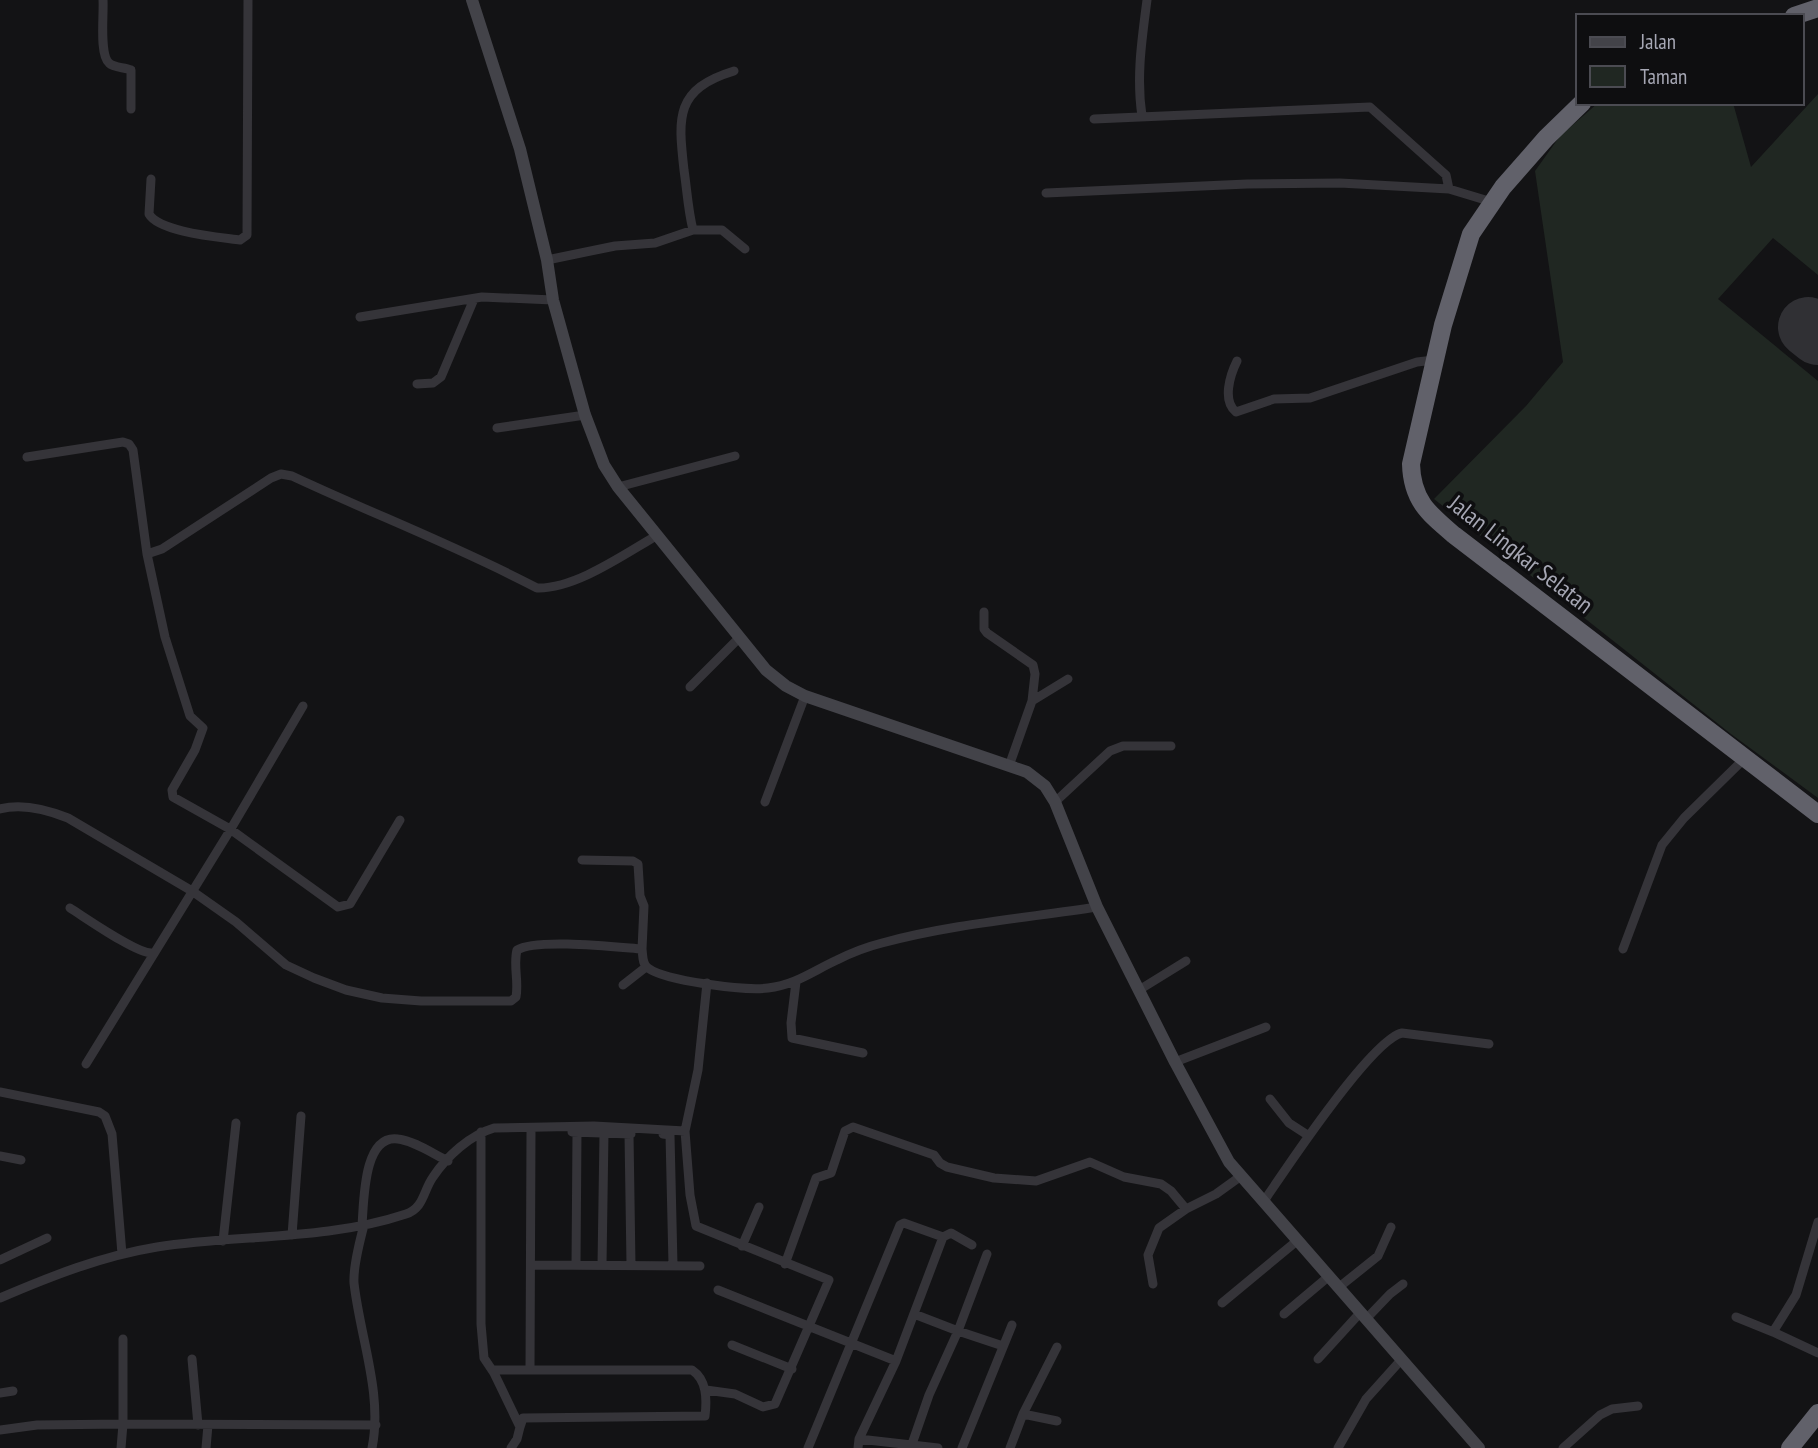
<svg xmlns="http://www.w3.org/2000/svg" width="1818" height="1448" font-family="'PT Sans Narrow',sans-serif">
	<rect width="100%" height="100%" fill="#131315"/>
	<path fill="#202722" d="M1818 94V275L1773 238 1718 299 1818 381V798L1731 734 1434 499 1526 406 1563 362 1535 171 1560 136 1598 103H1733L1751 167Z"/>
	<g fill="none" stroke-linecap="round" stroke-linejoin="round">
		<path stroke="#303034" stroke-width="60" d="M1808 327 1818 335"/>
		<path stroke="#353439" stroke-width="9" d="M103 0C104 15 99 54 109 63 114 68 124 67 131 70V109
			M1142 116C1136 77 1142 39 1147 0
			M1094 119 1370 107 1446 175 1449 189
			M151 179 149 214C159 232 219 237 240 240L247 235 248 0
			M1046 193 1247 184 1340 183 1449 189 1492 202
			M693 230H722L745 249
			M547 260 615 246 655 243 693 230C688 210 687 190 684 170 678 117 675 89 734 71
			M360 317 482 297 553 300
			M1237 361C1230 375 1222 401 1236 412L1274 399 1310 398 1417 362 1434 360
			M417 384 433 383 441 377 474 299
			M497 428 585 415
			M27 457 123 442 129 444 133 450 147 554 165 637 190 716 203 728 195 750 172 790 173 797 230 829 338 907 350 904 400 820
			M618 487 735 456
			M147 554 162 549 271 478 281 474 292 476C373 514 457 546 537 588 575 589 623 555 656 536
			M984 612V629L987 633 1033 665 1035 674 1032 701
			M690 687 738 639
			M1009 766 1032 701 1068 679
			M765 802 805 696
			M1055 802 1110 751 1123 746H1171
			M0 809C22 803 48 810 68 818L192 891 236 922 286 965 314 978 346 990 382 998 421 1001H511L516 997C519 981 513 965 517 950 536 938 616 947 642 949 643 956 642 964 648 968 665 981 746 991 768 988 795 985 813 971 837 960 851 953 866 947 882 943 952 924 1026 918 1097 907
			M582 860 633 861 638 864 640 896 644 906 642 949
			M70 908C86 918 137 954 152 953
			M1623 949 1662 845 1684 818 1745 758
			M796 982 791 1023 792 1038 863 1053
			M623 985 646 967
			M1139 990 1186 961
			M1175 1062 1266 1027
			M86 1064 229 832 303 706
			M0 1092 99 1112 105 1116 112 1134 122 1254
			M1270 1099 1289 1123 1309 1136
			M481 1132V1324L484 1358 494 1373 520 1427 517 1439 511 1448
			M572 1132 631 1134
			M629 1134 631 1265
			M663 1134 670 1135 673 1265
			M0 1156 21 1160
			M1264 1201C1285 1170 1371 1040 1402 1033L1489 1044
			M1818 1222 1796 1295 1773 1332 1818 1353
			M362 1225C364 1202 363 1134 398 1139 415 1141 433 1154 448 1161
			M364 1225C360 1240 353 1267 354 1283 360 1337 383 1394 372 1448
			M292 1235 301 1116
			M943 1237 951 1233 972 1245
			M223 1241 236 1123
			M742 1246 759 1207
			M987 1254 958 1331 1003 1346
			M0 1260 47 1238
			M785 1264 816 1178 831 1173 845 1131 853 1127 934 1155 940 1163 947 1167 994 1178 1036 1181 1090 1162 1124 1177 1161 1184 1171 1191 1186 1209 1216 1194 1241 1176
			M531 1265 700 1266
			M576 1265 577 1132
			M602 1265 604 1133
			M1153 1284 1148 1255 1159 1228 1186 1209
			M1338 1288 1378 1256 1391 1227
			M718 1290 896 1361
			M0 1298C51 1276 102 1256 157 1247 240 1234 325 1241 406 1214 424 1208 423 1191 433 1177 447 1156 470 1135 494 1128L594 1126 685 1131
			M1222 1303 1298 1240
			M1284 1314 1328 1277
			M1736 1317 1773 1332
			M1366 1319 1390 1294 1403 1284
			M732 1345 792 1369
			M192 1359 198 1425
			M1318 1359 1359 1314
			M492 1370H530L531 1131
			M706 1390 735 1394 763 1407 775 1404 829 1280 696 1226 690 1195 685 1131 698 1070 707 983
			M0 1393 13 1391
			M1023 1414 1057 1421
			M520 1427 523 1418 705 1416C707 1399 707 1380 692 1370H530
			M0 1430 37 1425 123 1424 376 1425
			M859 1439 938 1448
			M912 1444 929 1395 958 1331 914 1314
			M121 1448 123 1424V1339
			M206 1448 208 1425
			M808 1448 900 1225 904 1223 943 1237 896 1361 859 1439 858 1448
			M962 1448 1012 1325
			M1010 1448 1023 1414 1057 1347
			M1338 1448 1366 1399 1401 1360
			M1563 1448 1600 1415 1612 1409 1638 1406"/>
		<path stroke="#434349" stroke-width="12" d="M472 0 520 149 547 260 553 300 585 415 604 465 618 487 766 670 786 686 805 696 1027 772 1045 786 1055 802 1097 907 1175 1062 1229 1162 1479 1448"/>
		<path stroke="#61616a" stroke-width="18" d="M1794 16 1818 8
			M1582 103 1546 138 1503 187 1471 234 1443 325 1411 464C1412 500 1428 513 1454 535L1818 814
			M1790 1448 1818 1413"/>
	</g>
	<g text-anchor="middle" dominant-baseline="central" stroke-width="7" stroke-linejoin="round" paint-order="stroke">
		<g font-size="24" fill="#a6a7b4" stroke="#0e0e10">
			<text transform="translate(1521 554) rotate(38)">Jalan Lingkar Selatan</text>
		</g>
	</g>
	<rect x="1576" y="14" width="228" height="91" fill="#0e0e10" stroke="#4b4b52" stroke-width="2"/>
	<rect x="1590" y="37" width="35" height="10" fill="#434349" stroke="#4b4b52" stroke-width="2"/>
	<text x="1640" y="49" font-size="21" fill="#a6a7b4">Jalan</text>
	<rect x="1590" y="66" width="35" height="21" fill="#202722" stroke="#4b4b52" stroke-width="2"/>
	<text x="1640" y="84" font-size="21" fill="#a6a7b4">Taman</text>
</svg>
